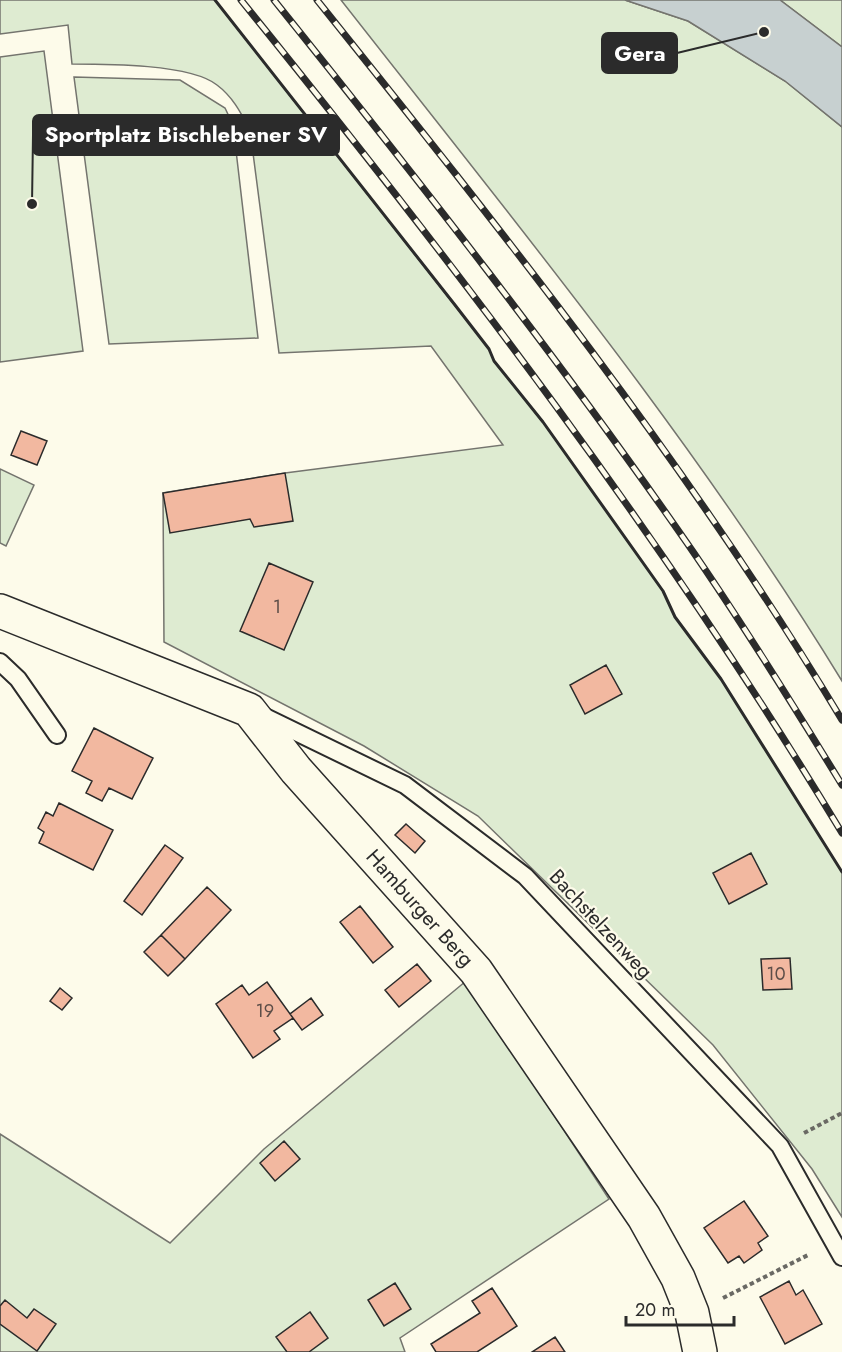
<svg xmlns="http://www.w3.org/2000/svg" width="842" height="1352" font-family="Jost,sans-serif">
	<rect width="100%" height="100%" fill="#fdfbea"/>
	<path fill="#deebd1" stroke="#74746e" stroke-width="1.5" d="M0 0H215L489 349 494 361 543 422 663 591 675 617 721 679 842 872V1217L812 1169 713 1045 478 816 364 746 164 642 163 493 285 473 503 445 431 346 279 353 250 130C241 113 233 97 217 85 191 64 107 64 72 64L68 25 0 34Z
		M341 0H625L688 21 785 81 842 127V681C695 440 515 222 341 0Z
		M780 0H842V47Z
		M44 51 83 351 0 362V57Z
		M74 77 180 80 225 108 233 125 258 338 109 344Z
		M0 469 34 485 6 546 0 543Z
		M466 981 609 1199 400 1338 405 1352H0V1134L170 1243 264 1149Z"/>
	<path fill="#c7d0d0" stroke="#74746e" stroke-width="1.5" d="M625 0H780L842 47V127L785 81 688 21Z"/>
	<path fill="#f2b8a0" stroke="#2b2b2b" stroke-width="1.5" d="M21 431 47 441 37 465 11 455Z
		M285 473 293 521 254 527 250 519 170 533 163 493Z
		M269 563 313 582 284 650 240 631Z
		M606 665 622 694 585 714 570 685Z
		M94 728 153 758 132 799 109 788 102 801 86 793 92 781 72 771Z
		M59 803 113 830 93 870 39 843 44 832 38 828 46 812 53 816Z
		M406 824 425 841 415 853 395 835Z
		M165 845 183 858 142 915 124 901Z
		M751 853 767 884 729 904 713 873Z
		M207 887 231 910 185 959 161 935Z
		M360 906 393 947 373 963 340 922Z
		M161 935 185 959 168 976 144 952Z
		M790 958 792 989 763 990 761 959Z
		M417 964 431 981 399 1007 385 990Z
		M267 982 293 1018 274 1031 280 1039 253 1058 216 1004 242 985 249 995Z
		M60 988 72 998 62 1010 50 1001Z
		M311 998 323 1015 302 1030 290 1014Z
		M284 1141 300 1159 275 1181 260 1163Z
		M744 1201 768 1236 758 1243 762 1250 744 1263 739 1256 728 1263 704 1228Z
		M789 1281 796 1295 803 1290 822 1324 785 1344 760 1297Z
		M395 1283 411 1309 384 1326 368 1300Z
		M492 1288 517 1326 477 1352H436L431 1344 480 1313 472 1301Z
		M5 1300 27 1318 34 1309 56 1324 37 1351 0 1324V1306Z
		M310 1312 328 1338 309 1352H287L276 1337Z
		M555 1337 565 1352H532Z"/>
	<g fill="none" stroke-linecap="round" stroke-linejoin="round">
		<g stroke="#2b2b2b" stroke-width="20">
			<path id="service" d="M0 662 18 679 57 735
				M261 715 405 785 525 876 780 1146 842 1257"/>
		</g>
		<g stroke="#2b2b2b" stroke-width="36">
			<path id="minor" d="M0 611 249 710 296 770 476 971 644 1217 678 1278 692 1313 700 1352"/>
		</g>
		<path stroke="#6a6964" stroke-width="4" stroke-dasharray="4.5 3" stroke-linecap="butt" d="M804 1133 842 1113
			M723 1298 810 1254"/>
		<use href="#service" stroke="#fdfbea" stroke-width="16"/>
		<use href="#minor" stroke="#fdfbea" stroke-width="33"/>
		<g stroke="#2b2b2b" stroke-width="7">
			<path id="rail" d="M241 0C457 267 665 539 842 833
				M274 0C416 177 557 356 687 543 741 621 792 703 842 785
				M317 0C503 232 689 465 842 720"/>
		</g>
		<use href="#rail" stroke="#fdfbea" stroke-width="4.5" stroke-dasharray="14" stroke-linecap="butt"/>
		<path stroke="#2b2b2b" stroke-width="3" d="M215 0 455 305 489 349 494 361 543 422 663 591 675 617 721 679 842 872"/>
	</g>
	<g text-anchor="middle" dominant-baseline="central" stroke-width="4.5" stroke-linejoin="round" paint-order="stroke">
		<g font-size="18" fill="#5d4e48">
			<text x="277" y="607">1</text>
			<text x="776" y="974">10</text>
			<text x="265" y="1011">19</text>
		</g>
		<g font-size="21" fill="#2b2b2b" stroke="#fdfbea">
			<text transform="translate(420 908) rotate(48)">Hamburger Berg</text>
			<text transform="translate(601 924) rotate(47)">Bachstelzenweg</text>
		</g>
	</g>
	<path fill="none" stroke="#2b2b2b" stroke-width="2" d="M764 32L677 53M32 204L33 135"/>
	<g fill="#2b2b2b" stroke="#fdfbea" stroke-width="2">
		<circle cx="764" cy="32" r="6"/>
		<circle cx="32" cy="204" r="6"/>
	</g>
	<g fill="#2b2b2b" stroke="#2b2b2b" stroke-width="2">
		<rect x="602" y="33" width="75" height="40" rx="6"/>
		<rect x="33" y="115" width="306" height="40" rx="6"/>
	</g>
	<g font-size="22" text-anchor="middle" font-weight="bold" fill="#fff">
		<text x="640" y="61">Gera</text>
		<text x="186" y="142">Sportplatz Bischlebener SV</text>
	</g>
	<path d="M626 1316v9h108v-9" fill="none" stroke="#2b2b2b" stroke-width="3"/>
	<text x="635" y="1316" font-size="18" fill="#2b2b2b" stroke="#fdfbea" stroke-width="4.5" paint-order="stroke">20 m</text>
</svg>
